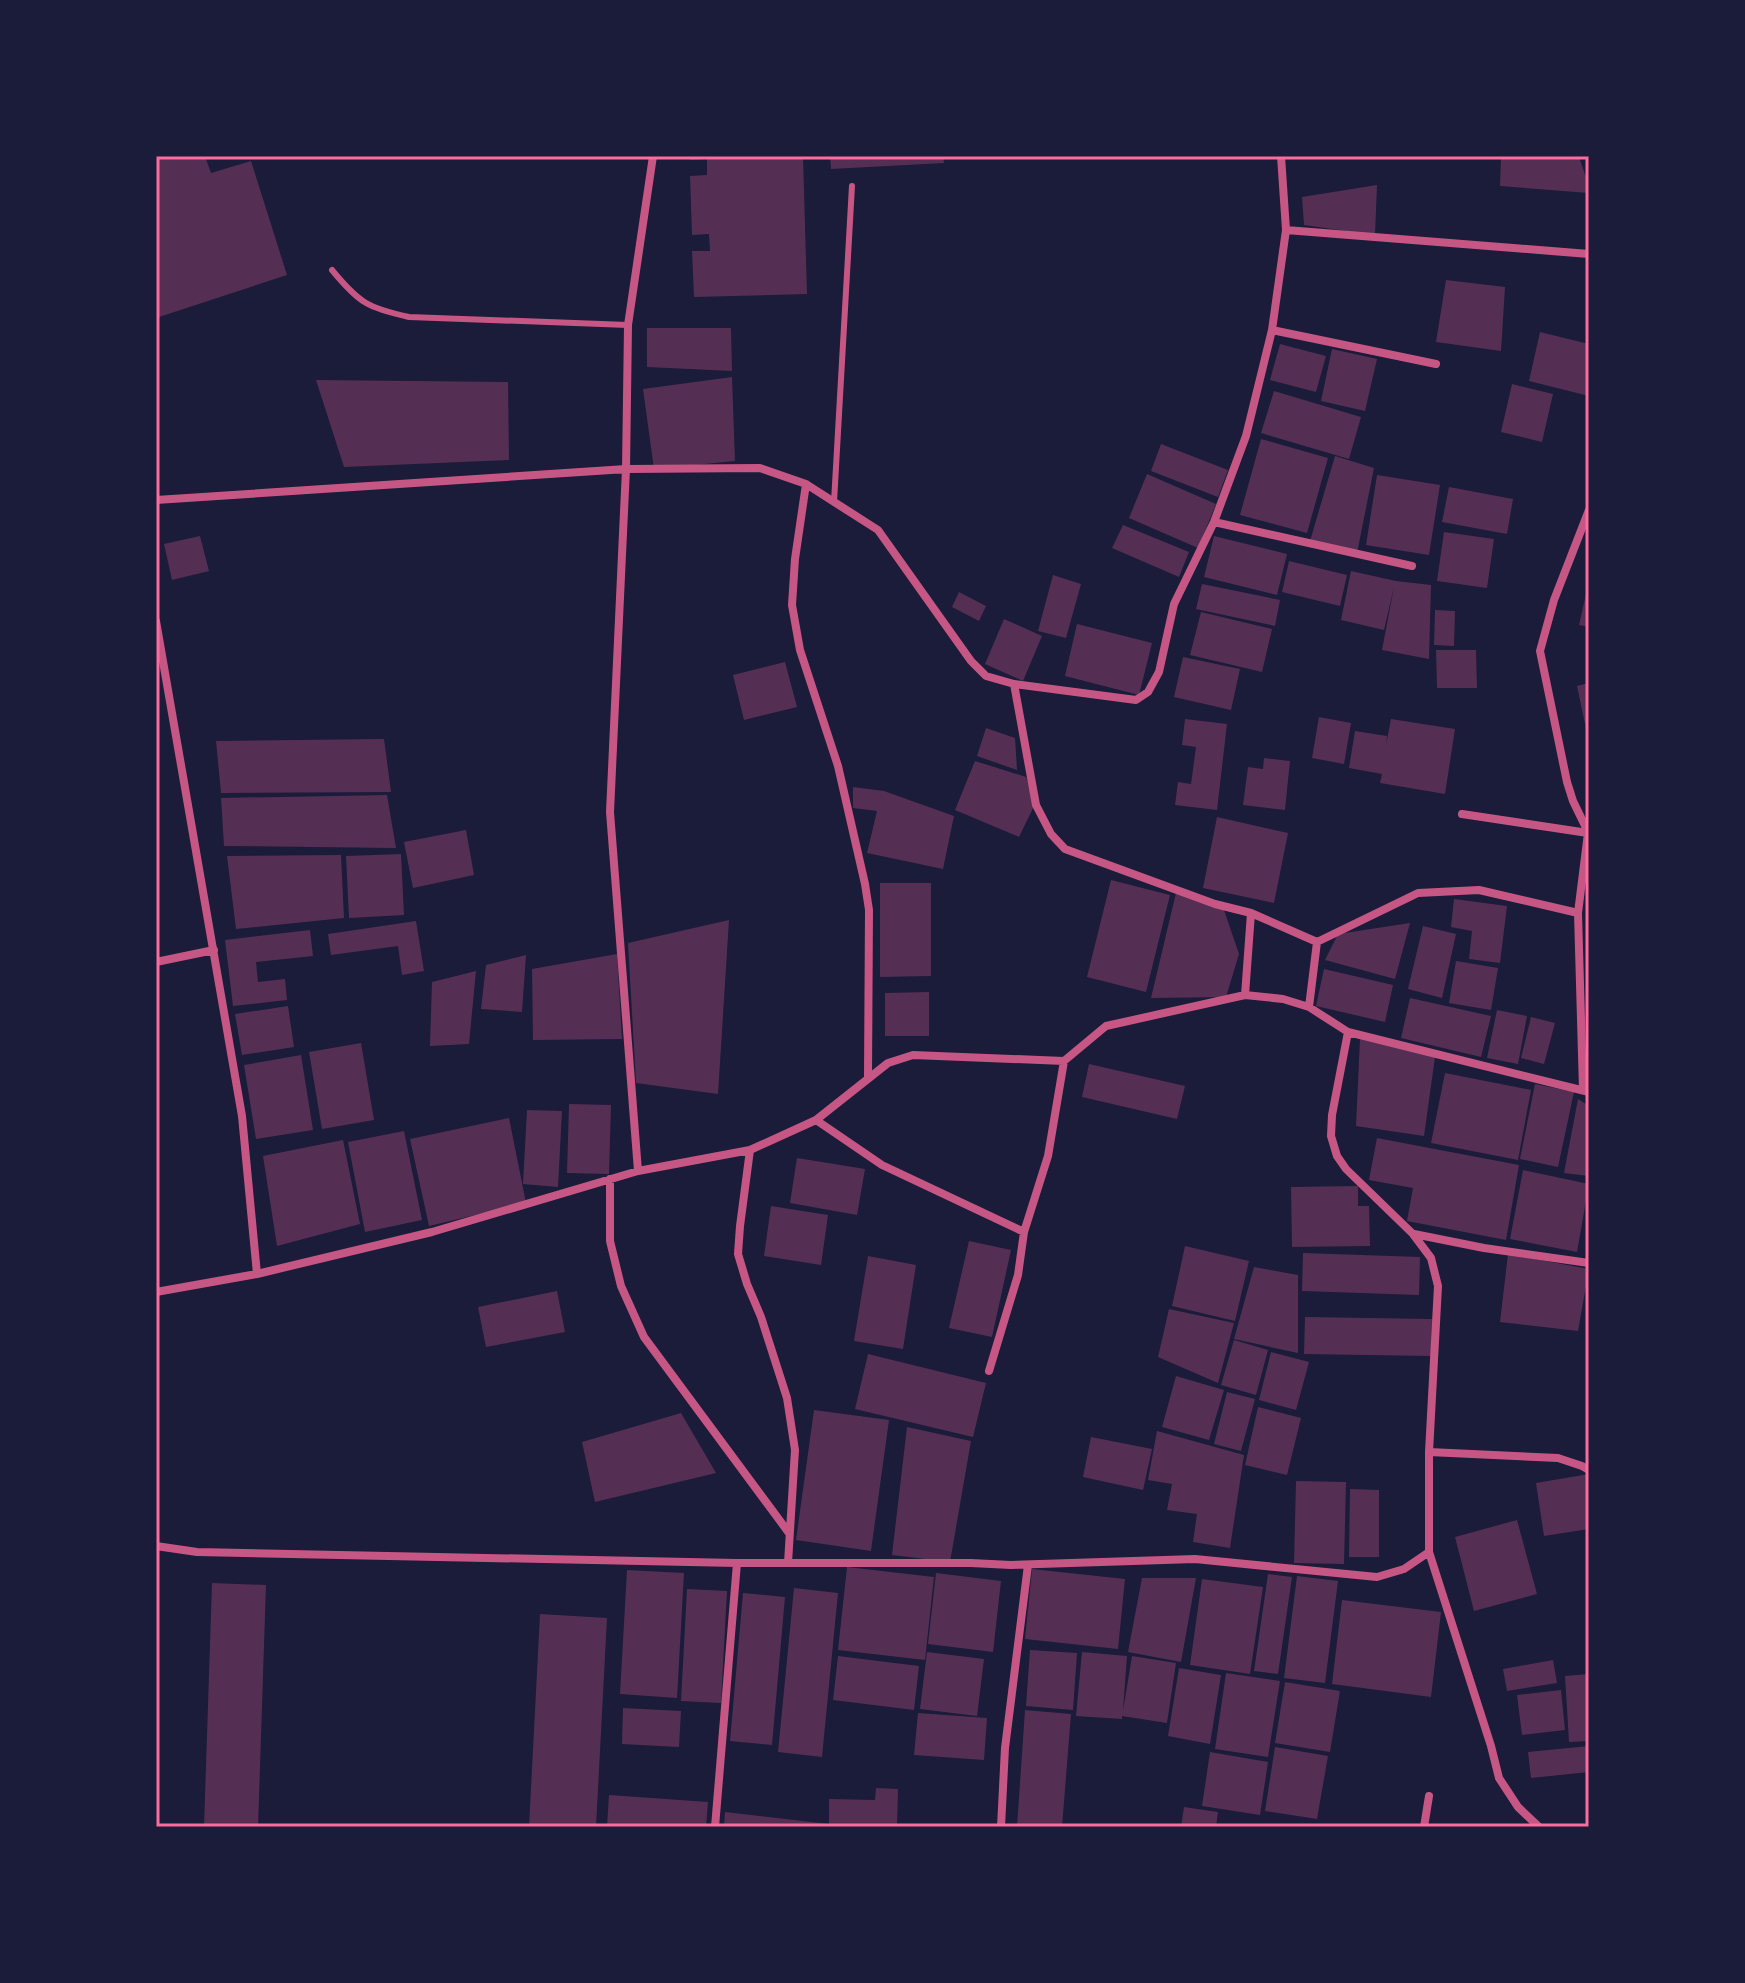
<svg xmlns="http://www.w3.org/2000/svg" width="1745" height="1983" font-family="Ubuntu,sans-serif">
	<rect width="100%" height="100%" fill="#1b1b3a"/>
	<path fill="#542f53" d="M156 156H205L211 173 251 161 287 275 156 318Z
		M689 156H803L807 294 694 297 692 251H710L709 234 692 235 690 176 707 175V159L690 160Z
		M830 156H943L944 163 831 169Z
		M1501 157H1579L1589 186V193L1500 186Z
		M1377 185 1375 235 1304 225 1302 197Z
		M1446 280 1505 287 1501 351 1436 342Z
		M647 328H731L732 371 647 367Z
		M1540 332 1589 344V396L1529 381Z
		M1280 344 1326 356 1316 392 1270 380Z
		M1332 349 1377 359 1365 411 1321 401Z
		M732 377 735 461 654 469 643 389Z
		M316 380 508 382 509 460 344 467Z
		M1512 384 1553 394 1542 442 1501 432Z
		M1274 391 1361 417 1349 459 1261 433Z
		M1261 439 1328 458 1307 533 1240 515Z
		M1161 444 1228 470 1218 497 1151 471Z
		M1335 456 1374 468 1357 553 1310 541Z
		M1147 474 1216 504 1198 548 1129 518Z
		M1377 475 1440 485 1429 555 1366 545Z
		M1449 487 1513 499 1507 534 1442 522Z
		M1123 525 1189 552 1179 577 1112 548Z
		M1444 532 1494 539 1487 588 1437 581Z
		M200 536 209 571 172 580 164 544Z
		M1214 536 1287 554 1277 595 1204 577Z
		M1289 561 1347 575 1340 606 1282 592Z
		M1351 571 1396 581 1431 585 1429 659 1382 650 1394 587 1384 630 1341 620Z
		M1053 575 1081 584 1066 638 1038 631Z
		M1202 584 1280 600 1275 626 1196 609Z
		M1588 585H1589V627L1579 625Z
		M959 592 986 606 979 621 952 607Z
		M1435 610 1455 611 1454 646 1434 645Z
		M1201 612 1272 629 1262 672 1190 655Z
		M1004 619 1042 636 1023 681 985 664Z
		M1077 624 1152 643 1139 695 1065 676Z
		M1436 650H1476L1477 688H1437Z
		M1183 657 1240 669 1231 710 1174 697Z
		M785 662 797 707 744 720 733 675Z
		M1589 683V738H1588L1577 686Z
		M1319 717 1351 723 1344 764 1312 758Z
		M1185 719 1227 724 1217 810 1175 805 1178 782 1191 784 1196 747 1182 745Z
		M1391 719 1455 729 1445 794 1380 783 1382 774 1349 768 1355 731 1387 736 1386 745Z
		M986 728 1015 738 1017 770 977 756Z
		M384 739 391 792 221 793 216 741Z
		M1264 758 1290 761 1285 810 1243 805 1248 767 1263 769Z
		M975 761 1026 777 1035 804 1019 837 955 810Z
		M853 787 884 791 954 816 943 869 867 853 877 811 853 808Z
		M387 795 396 848 224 846 221 798Z
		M1217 817 1288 833 1274 903 1203 888Z
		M466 830 474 875 413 888 404 842Z
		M401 854 404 915 349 918 346 856Z
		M341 855 344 918 236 929 227 856Z
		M1111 880 1170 895 1146 992 1087 977Z
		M880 883H931V976L880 977Z
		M1176 893 1224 910 1239 954 1226 997 1151 998Z
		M1454 899 1507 906 1500 963 1469 959 1472 931 1451 927Z
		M729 920 718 1094 636 1083 628 943Z
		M416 921 424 971 402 975 398 946 331 955 328 934Z
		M1410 923 1395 979 1325 960 1338 934Z
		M1423 926 1456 934 1442 998 1408 989Z
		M310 930 313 956 256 962 258 982 285 979 287 1000 233 1006 225 940Z
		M617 954 622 1039 533 1040 532 969Z
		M526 955 522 1012 481 1009 486 965Z
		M1456 961 1498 968 1491 1010 1449 1003Z
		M1324 969 1393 985 1385 1022 1316 1006Z
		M476 971 469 1044 430 1046 432 982Z
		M929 992V1036H885V993Z
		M1410 998 1491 1016 1481 1057 1401 1038Z
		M288 1006 294 1047 242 1055 235 1014Z
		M1497 1010 1527 1016 1518 1064 1487 1058Z
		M1531 1017 1555 1023 1544 1064 1521 1058Z
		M1360 1039 1435 1057 1424 1136 1356 1126Z
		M361 1043 374 1120 322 1129 309 1052Z
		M301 1055 313 1130 256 1139 244 1065Z
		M1089 1064 1185 1086 1177 1119 1082 1097Z
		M1445 1073 1531 1090 1518 1160 1431 1143Z
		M1535 1084 1574 1092 1558 1167 1520 1159Z
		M1578 1099 1589 1106V1176L1564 1173Z
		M569 1104 611 1105 609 1174 567 1173Z
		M527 1110 562 1111 558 1187 523 1184Z
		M509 1118 526 1203 429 1226 410 1139Z
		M404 1131 422 1220 365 1232 348 1142Z
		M1377 1138 1519 1165 1506 1240 1407 1221 1413 1188 1369 1180Z
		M343 1140 360 1224 277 1246 263 1156Z
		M797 1158 865 1169 857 1215 790 1203Z
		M1523 1170 1589 1184 1577 1252 1510 1239Z
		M1358 1186V1206H1369L1370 1246 1292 1247 1291 1187Z
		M771 1206 828 1215 821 1265 764 1256Z
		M969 1241 1011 1250 992 1337 949 1328Z
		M1185 1246 1249 1261 1235 1321 1172 1306Z
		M1303 1253 1420 1257 1419 1295 1302 1291Z
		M1508 1254 1589 1269 1578 1331 1500 1322Z
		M868 1256 916 1265 903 1349 854 1341Z
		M1254 1267 1298 1275V1353L1234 1339Z
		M557 1291 565 1332 486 1347 478 1307Z
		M1169 1309 1234 1323 1218 1383 1158 1357Z
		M1305 1317 1432 1319 1431 1356 1304 1354Z
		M1234 1340 1268 1350 1256 1395 1221 1385Z
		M1271 1352 1309 1362 1296 1410 1259 1400Z
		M868 1354 986 1383 973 1437 855 1409Z
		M1176 1376 1224 1390 1209 1440 1162 1427Z
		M1227 1392 1255 1399 1241 1451 1214 1444Z
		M1258 1407 1301 1418 1287 1475 1245 1465Z
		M814 1410 889 1420 871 1551 796 1540Z
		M681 1413 716 1473 595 1502 582 1442Z
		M907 1427 971 1441 950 1562 892 1555Z
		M1157 1431 1244 1455 1230 1548 1193 1542 1197 1514 1167 1510 1172 1484 1148 1480Z
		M1091 1437 1152 1449 1143 1490 1083 1477Z
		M1589 1474V1529L1544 1536 1536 1483Z
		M1296 1481 1346 1482 1344 1564 1294 1563Z
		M1350 1489 1379 1490V1557H1349Z
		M1517 1520 1537 1594 1474 1611 1455 1537Z
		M847 1567 934 1577 925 1660 838 1650Z
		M1032 1569 1125 1579 1118 1649 1025 1639Z
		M627 1570 684 1573 677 1698 620 1694Z
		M936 1573 1001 1581 993 1652 928 1644Z
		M1268 1574 1292 1577 1278 1674 1254 1671Z
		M1297 1576 1338 1581 1325 1683 1284 1678Z
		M1142 1578H1196L1181 1662 1128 1652Z
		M1202 1579 1263 1587 1250 1674 1190 1665Z
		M212 1583 266 1585 258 1827H204Z
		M794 1588 838 1593 822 1757 778 1752Z
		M687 1589 727 1591 721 1703 681 1701Z
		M743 1593 785 1597 772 1745 730 1741Z
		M1342 1600 1441 1612 1431 1697 1332 1684Z
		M540 1614 607 1618 596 1827H529Z
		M1030 1650 1077 1653 1073 1710 1026 1706Z
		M927 1652 984 1659 977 1716 920 1709Z
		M1082 1652 1127 1656 1123 1711 1132 1656 1176 1663 1167 1723 1122 1716V1719L1076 1716Z
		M838 1656 919 1666 914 1710 833 1700Z
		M1553 1660 1557 1683 1507 1691 1503 1669Z
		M1179 1668 1221 1675 1210 1744 1168 1736Z
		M1226 1673 1280 1681 1268 1757 1215 1749Z
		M1589 1674V1741L1569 1742 1565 1676Z
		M1285 1682 1340 1691 1330 1752 1275 1743Z
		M1561 1690 1565 1730 1522 1735 1517 1695Z
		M623 1708 681 1711 679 1747 622 1744Z
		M1025 1710 1071 1714 1062 1827H1017Z
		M918 1713 987 1718 984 1760 914 1755Z
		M1589 1746V1772L1531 1778 1528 1752Z
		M1275 1747 1328 1756 1317 1819 1265 1811Z
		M1210 1752 1268 1762 1260 1815 1202 1806Z
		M876 1788 898 1789 897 1827H724L725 1812 829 1824V1799L875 1800Z
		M609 1795 708 1802 706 1827H607Z
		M1184 1807 1218 1812 1216 1827H1181Z"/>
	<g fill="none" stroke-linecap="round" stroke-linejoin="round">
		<path stroke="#c65784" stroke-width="6" d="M332 270C359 303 368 308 409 317L628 325
			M834 502 852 186"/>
		<path stroke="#c65784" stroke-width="8" d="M1286 230 1589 254
			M1272 330 1436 364
			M806 484 795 559 792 605 800 650 838 766 865 884 869 910 868 1077
			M156 500 626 469 760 468 806 484 878 530 971 661 986 676 1014 684 1136 700 1148 692 1159 672 1174 604 1214 522 1246 436 1272 330 1286 230 1281 156
			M1589 510 1554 600 1540 651 1567 782 1573 801 1589 834
			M1214 522 1412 566
			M156 621 242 1116 257 1274
			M1014 684 1036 805 1051 834 1065 849 1215 904 1251 913 1317 942 1418 893 1479 890 1578 913 1588 833 1462 814
			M1578 913 1583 1090 1585 1089
			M156 962 214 950
			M1245 995 1251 913
			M1309 1007 1317 942
			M1348 1032 1589 1092
			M816 1120 882 1165 1024 1232
			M750 1150 740 1226 738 1254 747 1284 761 1317 787 1398 795 1450 788 1563
			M638 1171 610 812 626 469 628 325 653 156
			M610 1179V1241L621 1286 644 1337 789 1533
			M1414 1234 1484 1248 1589 1263
			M156 1292 257 1274 432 1232 638 1171 750 1150 816 1120 888 1063 913 1055 1064 1061 1106 1026 1245 995 1283 999 1309 1007 1348 1032 1332 1115 1331 1136 1337 1156 1346 1169 1413 1234 1431 1258 1438 1286 1429 1452V1552L1491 1746 1499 1778 1518 1807 1539 1827
			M989 1371 1018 1275 1024 1232 1048 1156 1064 1061
			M1429 1452 1558 1458 1582 1466 1589 1470
			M156 1546 197 1552 737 1563H971L1011 1565 1195 1559 1377 1577 1404 1569 1429 1552
			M715 1827 737 1563
			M1001 1827 1005 1748 1028 1565
			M1424 1827 1429 1796"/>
	</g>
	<rect width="1745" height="1983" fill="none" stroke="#1b1b3a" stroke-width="316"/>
	<rect x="158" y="158" width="1429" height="1667" fill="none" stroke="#ff6b9d" stroke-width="3"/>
</svg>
